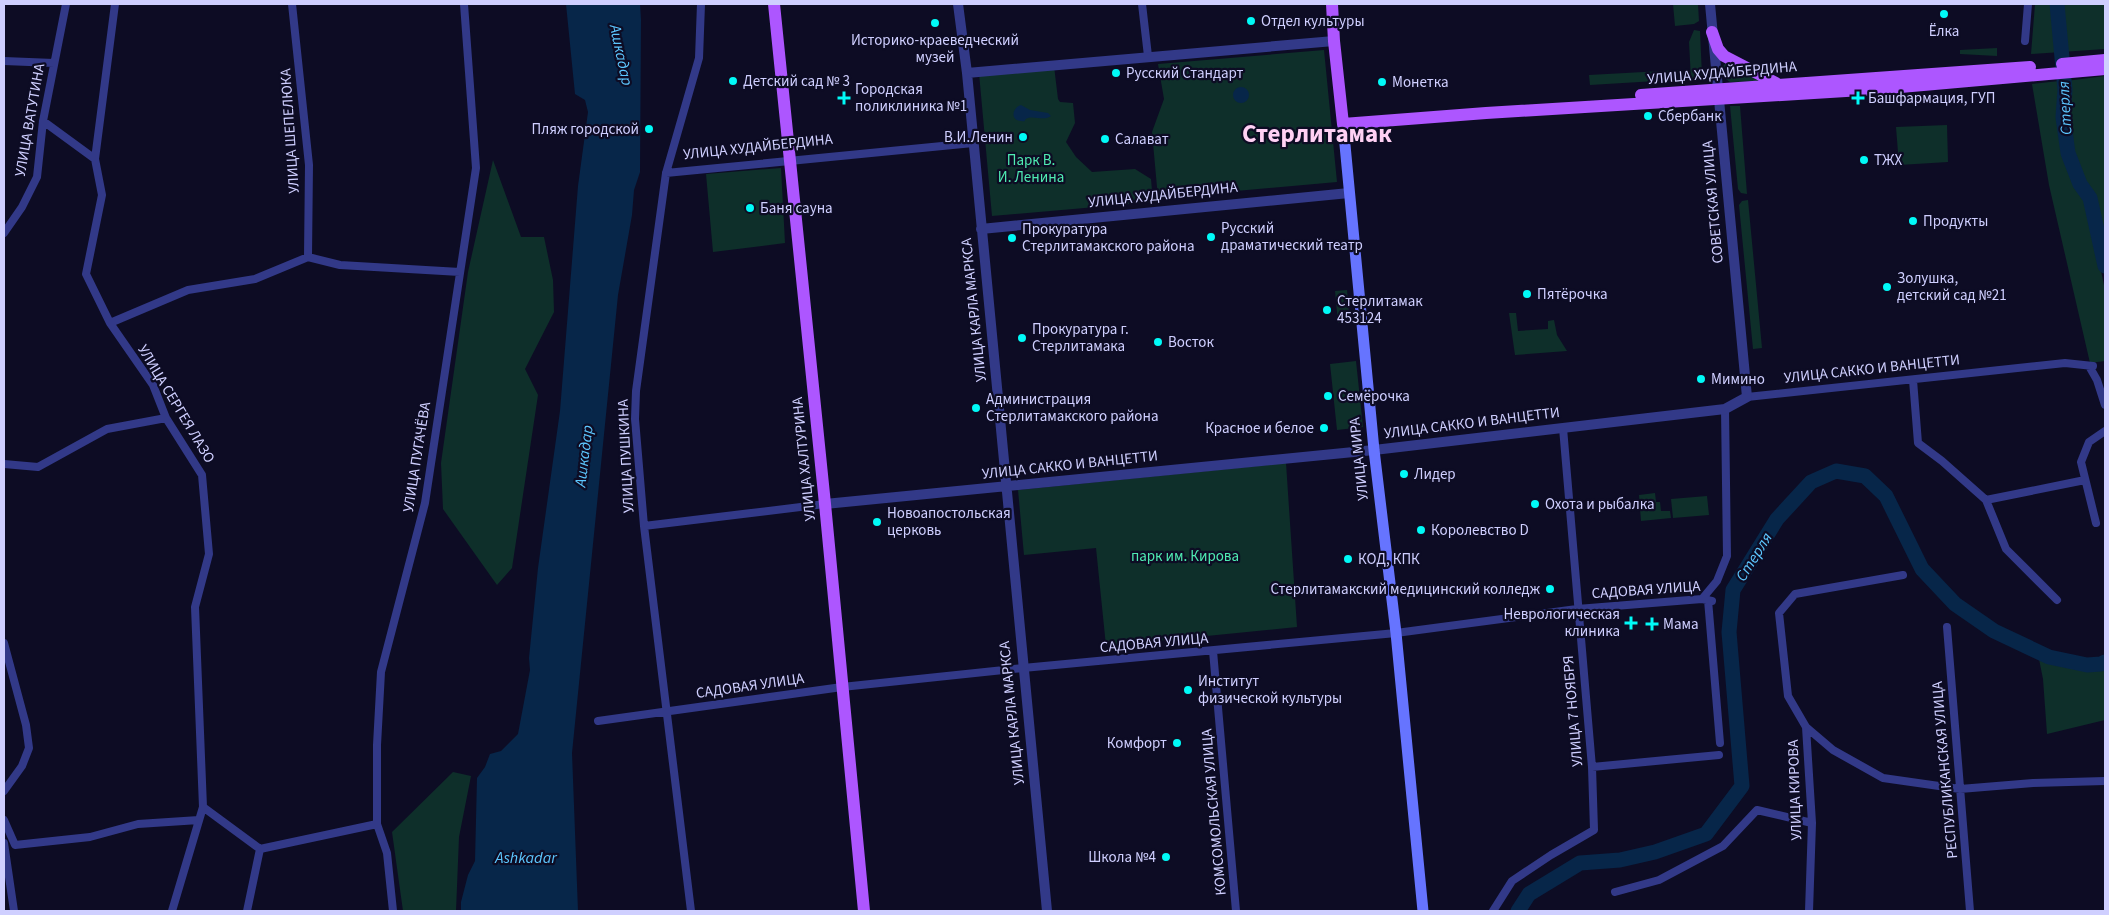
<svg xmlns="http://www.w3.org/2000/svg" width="2109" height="915" font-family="'Source Sans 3',sans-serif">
	<rect width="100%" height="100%" fill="#0d0c24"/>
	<path fill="#0e2f2a" d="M1673 4H1698L1699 21 1694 24 1675 26Z
		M2035 4H2105V49L2031 54Z
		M1694 30 1700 31 1702 76 1699 78 1691 79 1689 42Z
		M1997 48V56L1960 54V50Z
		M1324 50 1337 182 1158 198 1152 132 1164 99 1158 64Z
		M1725 64H1728L1761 81 1730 82 1723 77V66Z
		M1054 66 1058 99 1060 102 1073 103 1075 123 1066 142 1076 157 1092 172 1135 169 1151 179 1153 202 992 216 979 73Z
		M1680 70 1689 79 1590 85 1589 75Z
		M2105 76V247L2094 197 2082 182 2070 152 2065 117 2066 81Z
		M2059 81 2060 117 2065 153 2076 185 2086 199 2105 290V361L2090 363 2049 185 2032 84Z
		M1730 106H1740L1747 194 1741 193 1738 189Z
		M1947 125 1948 162 1899 165 1896 127Z
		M493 160 521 237H544L553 280 554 312 525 369 538 395 512 568 497 585 443 509 441 463 468 272Z
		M781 168 785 243 713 252 706 174Z
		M1748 200 1762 348 1753 349 1739 205 1742 201Z
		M1347 290 1350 322 1338 323 1335 291Z
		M1509 313H1516L1518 331 1548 329V321L1554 320 1557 335 1567 351 1515 355Z
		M1356 361 1363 427 1337 430 1330 364Z
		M1286 463 1297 627 1106 646 1096 548 1024 555 1018 490Z
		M1655 493 1656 502H1660L1661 511H1670L1671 518 1641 521 1639 495Z
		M1707 496 1709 515 1673 518 1671 499Z
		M2039 659 2086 670 2105 668V720L2047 734 2043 679Z
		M453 772 471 776 459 837 456 911H403L392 832Z"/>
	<path fill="#072649" d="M566 4H640L641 20 640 172 634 190 632 215 618 295 572 753 578 911H461V902L468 875 475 861 477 778 485 767 490 754 501 751 518 734 530 670 529 658 538 568 560 411 578 186 588 112 585 100 575 94Z
		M1233 95a8 8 0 1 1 16 0a8 8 0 1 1-16 0Z
		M1021 105 1030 110 1048 113 1051 116C1045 121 1035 116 1028 118 1022 120 1028 122 1021 121 1009 120 1013 107 1021 105Z"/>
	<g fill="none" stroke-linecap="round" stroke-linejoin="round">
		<path stroke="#072649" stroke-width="15" d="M2057 4 2065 90 2063 117 2068 153 2080 184 2090 198 2105 266
			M1518 911 1529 894 1580 863 1620 860 1655 852 1706 834 1742 786 1729 632 1733 590 1777 519 1811 482 1836 471 1865 476 1886 496 1922 569 1955 604 1994 631 2049 657 2087 665 2101 664 2105 662"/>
		<path stroke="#323988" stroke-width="8" d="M292 4 309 165 308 257
			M1142 4 1148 56
			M2025 41 2028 4
			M4 61 54 63
			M43 121 95 159 102 195 86 274 110 323 153 385 166 418 202 475 209 554 195 607 203 807 172 911
			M95 159 115 4
			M666 173 973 143
			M4 233 22 207 37 177 43 121 66 4
			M110 323 188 290 255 279 308 257 340 265 460 272
			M2089 366 2097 380 2105 405
			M1913 380 1918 443 1942 461 1986 500 2006 549 2057 600
			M1747 397 2065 363 2093 366
			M4 464 38 467 107 429 166 418
			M1986 500 2085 480
			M2096 523 2081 462 2089 442 2105 431
			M644 526 825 504
			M1702 599 1717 581 1727 556 1725 409
			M1708 600 1720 743
			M1947 627 1970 911
			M4 643 26 725 29 748 22 766 4 791
			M1213 651 1236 911
			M598 721 842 687 1023 668 1396 633 1577 609 1702 599 1712 601
			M1806 727 1833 750 1883 778 1960 789 2033 783 2105 781
			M1592 767 1719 755
			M203 807 260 849 377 824
			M4 820 15 845 90 837 138 824 199 820
			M4 843 14 911
			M1615 892 1659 880 1723 846 1757 810 1812 823
			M247 911 260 849
			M393 911 387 853 377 824V745L381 672 425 503 476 168 464 4
			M691 911 644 526 635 419 636 391 666 173 699 58 701 4
			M1493 911 1512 881 1551 855 1594 830 1592 767 1563 428
			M1809 911 1812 823 1806 727 1788 696 1779 613 1795 594 1903 575"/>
		<path stroke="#323988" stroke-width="10" d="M958 4 967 73 1047 911
			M967 73 1334 41
			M981 229 1349 193
			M825 504 1374 450 1725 409 1747 397 1710 4"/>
		<path stroke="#6674ff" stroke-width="11" d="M1343 124 1374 450 1396 633 1423 911"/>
		<path stroke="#ad56ff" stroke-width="12" d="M774 4 825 504 864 911
			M1332 4 1334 41 1343 124 1486 113 1878 89 2105 69
			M1712 32 1718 49 1724 56 1776 83
			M2062 64 2105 60
			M1641 95 2030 67"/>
	</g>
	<g fill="#00faf7" stroke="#0d0c24" stroke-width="2">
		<circle cx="1944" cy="14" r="5"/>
		<circle cx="1251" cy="21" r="5"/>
		<circle cx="935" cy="23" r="5"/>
		<circle cx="1116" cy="73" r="5"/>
		<circle cx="733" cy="81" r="5"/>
		<circle cx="1382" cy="82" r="5"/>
		<path d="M841.5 90.5h5v5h5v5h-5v5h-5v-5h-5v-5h5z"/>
		<path d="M1855.5 90.5h5v5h5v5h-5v5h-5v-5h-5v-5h5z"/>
		<circle cx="1648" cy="116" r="5"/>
		<circle cx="649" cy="129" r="5"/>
		<circle cx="1023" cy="137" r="5"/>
		<circle cx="1105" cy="139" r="5"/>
		<circle cx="1864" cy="160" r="5"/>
		<circle cx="750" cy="208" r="5"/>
		<circle cx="1913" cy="221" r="5"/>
		<circle cx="1211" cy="237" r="5"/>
		<circle cx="1012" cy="238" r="5"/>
		<circle cx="1887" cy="287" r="5"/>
		<circle cx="1527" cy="294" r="5"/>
		<circle cx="1327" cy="310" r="5"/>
		<circle cx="1022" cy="338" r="5"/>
		<circle cx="1158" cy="342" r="5"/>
		<circle cx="1701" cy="379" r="5"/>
		<circle cx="1328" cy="396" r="5"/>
		<circle cx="976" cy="408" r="5"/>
		<circle cx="1324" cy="428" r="5"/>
		<circle cx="1404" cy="474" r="5"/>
		<circle cx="1535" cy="504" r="5"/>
		<circle cx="877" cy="522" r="5"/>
		<circle cx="1421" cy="530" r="5"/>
		<circle cx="1348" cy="559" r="5"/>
		<circle cx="1550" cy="589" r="5"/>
		<path d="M1628.5 615.5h5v5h5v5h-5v5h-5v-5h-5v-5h5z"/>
		<path d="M1649.5 616.5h5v5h5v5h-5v5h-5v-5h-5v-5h5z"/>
		<circle cx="1188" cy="690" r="5"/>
		<circle cx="1177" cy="743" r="5"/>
		<circle cx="1166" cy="857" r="5"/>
	</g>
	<g text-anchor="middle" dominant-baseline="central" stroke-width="4.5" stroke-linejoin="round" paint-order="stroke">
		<g font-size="15" fill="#cfcfff" stroke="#0d0c24" text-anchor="start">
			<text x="1261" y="21">Отдел культуры</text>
			<text x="1944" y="31" text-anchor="middle">Ёлка</text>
			<text x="935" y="40" text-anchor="middle">Историко-краеведческий<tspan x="935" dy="17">музей</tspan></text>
			<text x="1126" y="73">Русский Стандарт</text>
			<text x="743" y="81">Детский сад № 3</text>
			<text x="1392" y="82">Монетка</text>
			<text x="855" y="89">Городская<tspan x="855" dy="17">поликлиника №1</tspan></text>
			<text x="1868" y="98">Башфармация, ГУП</text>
			<text x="1658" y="116">Сбербанк</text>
			<text x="639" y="129" text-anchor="end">Пляж городской</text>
			<text x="1013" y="137" text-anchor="end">В.И.Ленин</text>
			<text x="1115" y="139">Салават</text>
			<text x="1874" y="160">ТЖХ</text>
			<text x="760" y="208">Баня сауна</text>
			<text x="1923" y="221">Продукты</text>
			<text x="1221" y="228">Русский<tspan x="1221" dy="17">драматический театр</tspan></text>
			<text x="1022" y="229">Прокуратура<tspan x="1022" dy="17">Стерлитамакского района</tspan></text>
			<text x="1897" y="278">Золушка,<tspan x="1897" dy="17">детский сад №21</tspan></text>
			<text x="1537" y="294">Пятёрочка</text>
			<text x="1337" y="301">Стерлитамак<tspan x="1337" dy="17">453124</tspan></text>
			<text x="1032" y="329">Прокуратура г.<tspan x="1032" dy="17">Стерлитамака</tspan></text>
			<text x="1168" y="342">Восток</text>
			<text x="1711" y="379">Мимино</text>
			<text x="1338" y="396">Семёрочка</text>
			<text x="986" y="399">Администрация<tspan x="986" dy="17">Стерлитамакского района</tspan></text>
			<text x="1314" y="428" text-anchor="end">Красное и белое</text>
			<text x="1414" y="474">Лидер</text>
			<text x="1545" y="504">Охота и рыбалка</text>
			<text x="887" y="513">Новоапостольская<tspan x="887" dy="17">церковь</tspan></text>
			<text x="1431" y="530">Королевство D</text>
			<text x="1358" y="559">КОД, КПК</text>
			<text x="1540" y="589" text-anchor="end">Стерлитамакский медицинский колледж</text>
			<text x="1620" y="614" text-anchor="end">Неврологическая<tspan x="1620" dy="17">клиника</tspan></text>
			<text x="1663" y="624">Мама</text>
			<text x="1198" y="681">Институт<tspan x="1198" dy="17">физической культуры</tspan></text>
			<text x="1167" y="743" text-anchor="end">Комфорт</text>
			<text x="1156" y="857" text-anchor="end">Школа №4</text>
		</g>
		<g font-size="15" fill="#cfcfff" stroke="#0d0c24">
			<text transform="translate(1722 73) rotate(-5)">УЛИЦА ХУДАЙБЕРДИНА</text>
			<text transform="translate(30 120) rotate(-80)">УЛИЦА ВАТУТИНА</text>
			<text transform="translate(290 131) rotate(-94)">УЛИЦА ШЕПЕЛЮКА</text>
			<text transform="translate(758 147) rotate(-6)">УЛИЦА ХУДАЙБЕРДИНА</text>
			<text transform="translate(1163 195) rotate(-6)">УЛИЦА ХУДАЙБЕРДИНА</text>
			<text transform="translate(1713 202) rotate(-95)">СОВЕТСКАЯ УЛИЦА</text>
			<text transform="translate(974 310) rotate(-96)">УЛИЦА КАРЛА МАРКСА</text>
			<text transform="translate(1872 369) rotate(-6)">УЛИЦА САККО И ВАНЦЕТТИ</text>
			<text transform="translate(176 404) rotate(59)">УЛИЦА СЕРГЕЯ ЛАЗО</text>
			<text transform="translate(1472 423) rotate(-7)">УЛИЦА САККО И ВАНЦЕТТИ</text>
			<text transform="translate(626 456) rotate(-93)">УЛИЦА ПУШКИНА</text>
			<text transform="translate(417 457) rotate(-81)">УЛИЦА ПУГАЧЁВА</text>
			<text transform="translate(804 459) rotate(-96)">УЛИЦА ХАЛТУРИНА</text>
			<text transform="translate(1359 459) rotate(-96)">УЛИЦА МИРА</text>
			<text transform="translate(1070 465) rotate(-6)">УЛИЦА САККО И ВАНЦЕТТИ</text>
			<text transform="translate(1646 590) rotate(-4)">САДОВАЯ УЛИЦА</text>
			<text transform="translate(1154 643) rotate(-5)">САДОВАЯ УЛИЦА</text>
			<text transform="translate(750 686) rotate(-8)">САДОВАЯ УЛИЦА</text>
			<text transform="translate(1573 711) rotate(-95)">УЛИЦА 7 НОЯБРЯ</text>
			<text transform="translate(1012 713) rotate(-96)">УЛИЦА КАРЛА МАРКСА</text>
			<text transform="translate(1945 770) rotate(-95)">РЕСПУБЛИКАНСКАЯ УЛИЦА</text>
			<text transform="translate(1795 790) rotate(-92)">УЛИЦА КИРОВА</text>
			<text transform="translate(1214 812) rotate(-95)">КОМСОМОЛЬСКАЯ УЛИЦА</text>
		</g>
		<g font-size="15" fill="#4febb2" stroke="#0d0c24">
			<text x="1031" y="160">Парк В.<tspan x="1031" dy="17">И. Ленина</tspan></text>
			<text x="1185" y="556">парк им. Кирова</text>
		</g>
		<g font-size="16" font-style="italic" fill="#5dc7ff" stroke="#0d0c24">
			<text transform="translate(621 55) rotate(78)">Ашкадар</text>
			<text transform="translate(2065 108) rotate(-93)">Стерля</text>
			<text transform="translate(584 456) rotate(-83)">Ашкадар</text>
			<text transform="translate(1754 557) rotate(-58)">Стерля</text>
			<text x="526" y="858">Ashkadar</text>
		</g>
		<g font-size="25" font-weight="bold" fill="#ffd1f4" stroke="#0d0c24">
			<text x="1317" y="134">Стерлитамак</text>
		</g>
	</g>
	<rect width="2109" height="915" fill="none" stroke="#cfcfff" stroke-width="10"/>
</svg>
